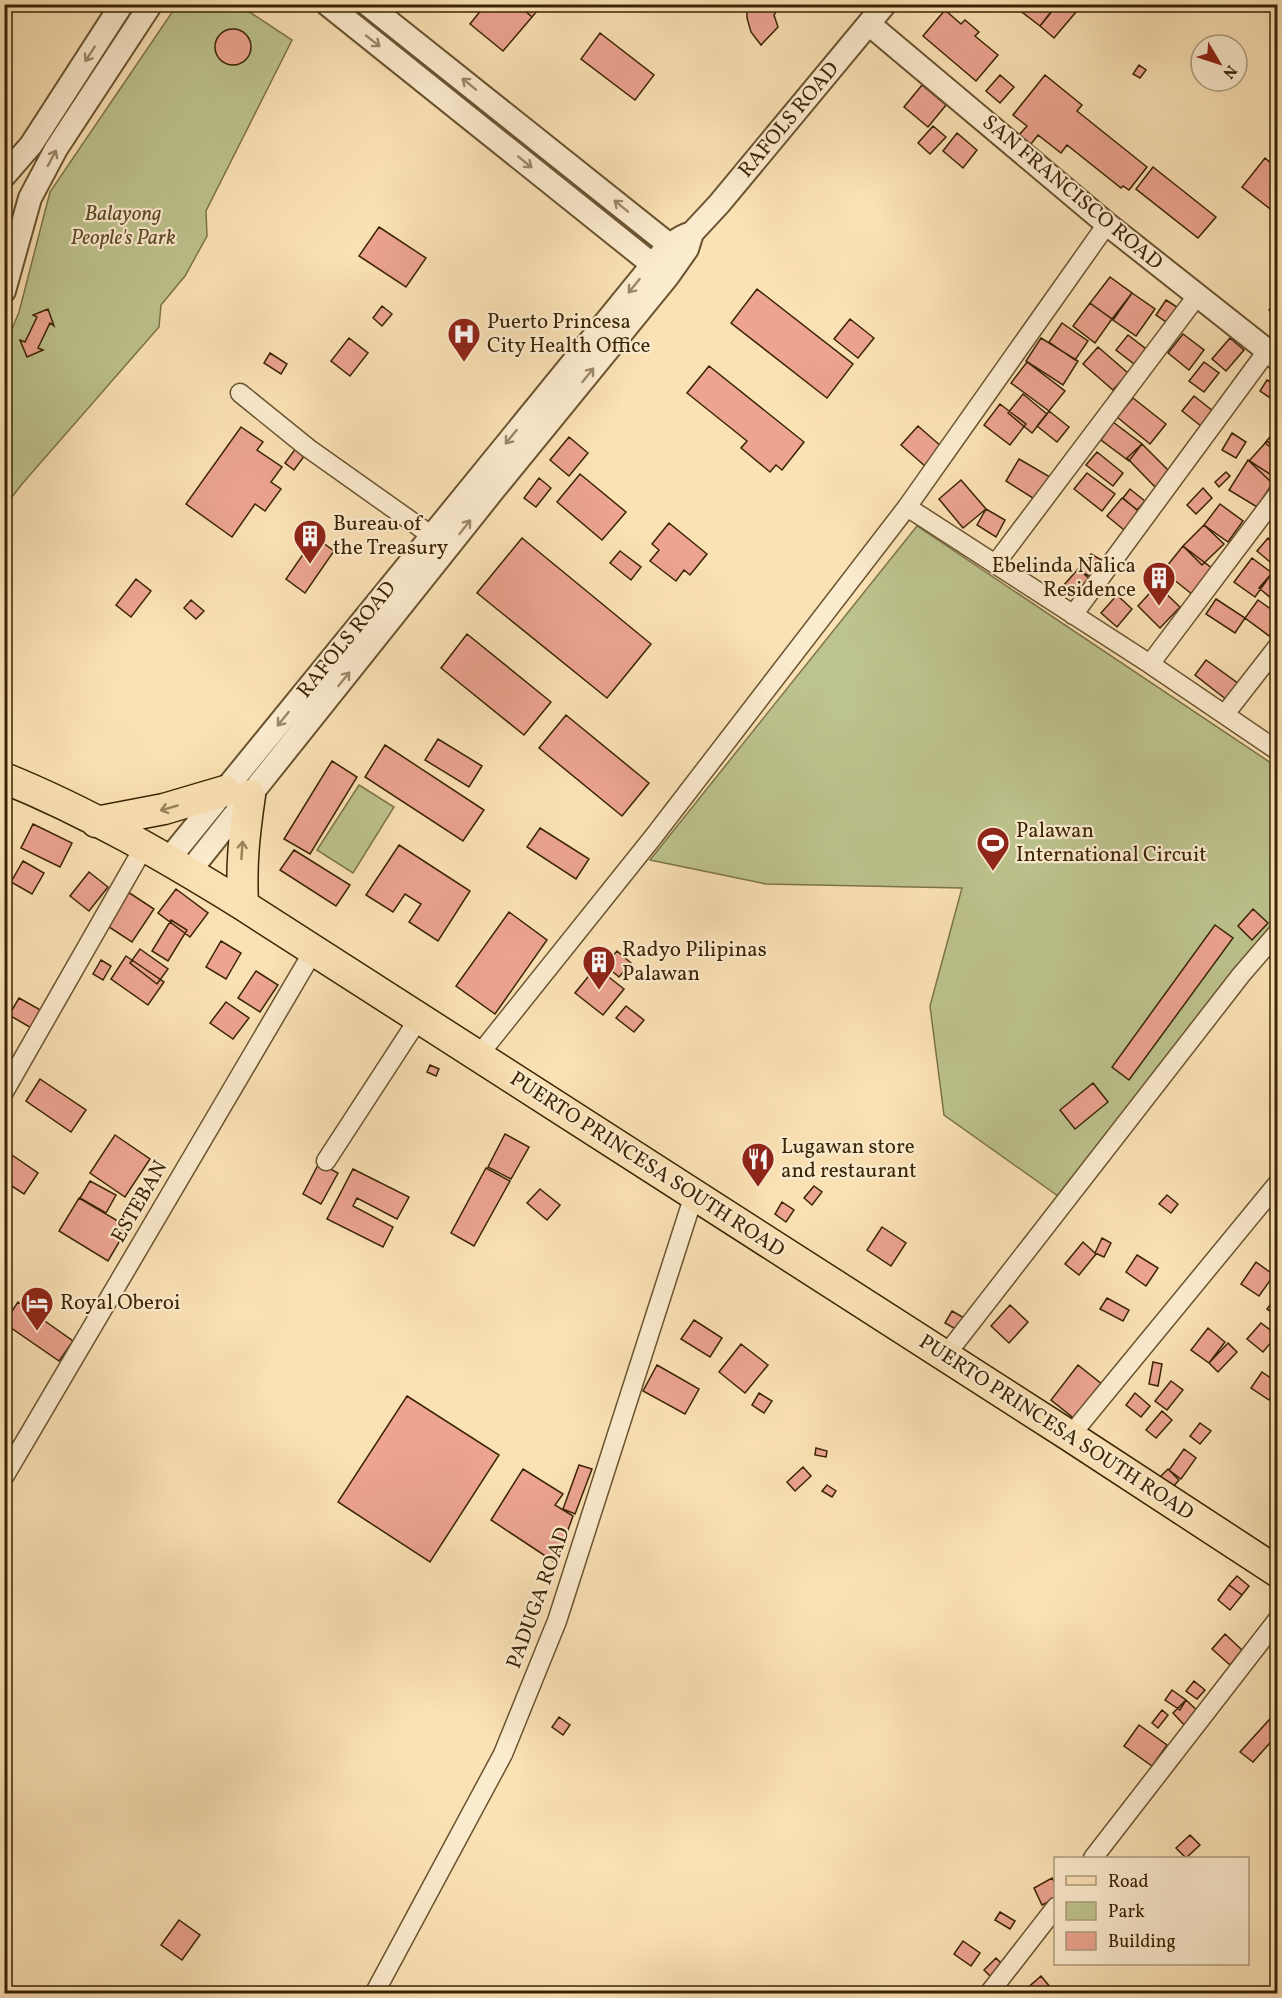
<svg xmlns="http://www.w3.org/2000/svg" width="1282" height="1998" font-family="Vollkorn,serif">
	<rect width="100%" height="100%" fill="#fbe2b5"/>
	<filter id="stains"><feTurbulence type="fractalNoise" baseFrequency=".00333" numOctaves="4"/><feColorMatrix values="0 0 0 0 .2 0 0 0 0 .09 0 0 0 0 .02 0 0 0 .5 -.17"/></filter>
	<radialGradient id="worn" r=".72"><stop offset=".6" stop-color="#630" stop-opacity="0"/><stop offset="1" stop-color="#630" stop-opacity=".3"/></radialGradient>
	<path fill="#bdc38e" stroke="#7c7448" stroke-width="1.5" d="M177 5H239L292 40 206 211 207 236 185 276 161 305 159 327 22 484 5 506V346L19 312 50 192Z
		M917 526 1277 767V929L1058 1196 944 1115 930 1006 962 888 766 884 650 860Z
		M359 785 394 807 353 873 317 850Z"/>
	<path fill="#eda491" stroke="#3a2403" stroke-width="1.5" d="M486 4H517L532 17 503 51 470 24Z
		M518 4H543L532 17Z
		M747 4H781L774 15 778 27 761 45 751 32 747 18Z
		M1022 4H1057L1040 26 1018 9Z
		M1058 4H1067L1076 12 1054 38 1040 26Z
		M945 10 961 24 965 20 979 32 975 36 998 55 976 81 923 36Z
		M215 47a18 18 0 1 1 36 0a18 18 0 1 1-36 0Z
		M600 33 654 75 635 100 581 59Z
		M1139 65 1146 70 1140 78 1133 74Z
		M1000 75 1014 87 1000 103 986 91Z
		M1045 75 1082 105 1077 111 1147 167 1129 190 1123 186 1121 188 1067 145 1061 153 1038 135 1031 144 1019 135 1027 126 1013 115Z
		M922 85 946 105 928 127 904 107Z
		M933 126 946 137 930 154 918 143Z
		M957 133 977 150 963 168 943 151Z
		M1265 158 1278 169V215L1242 187Z
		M1153 167 1216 217 1198 238 1136 189Z
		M379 227 426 258 406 287 359 256Z
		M1110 277 1132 293 1112 319 1090 303Z
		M757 289 853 364 827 398 731 323Z
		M1132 293 1155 309 1136 336 1113 320Z
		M1278 299V317L1269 310Z
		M1166 300 1183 311 1172 326 1156 315Z
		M1090 303 1112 319 1095 343 1073 326Z
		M382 306 392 314 382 326 373 318Z
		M48 309 54 326 50 323 38 348 43 350 27 357 20 340 25 342 37 317 33 315Z
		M850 319 874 338 858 358 834 339Z
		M1062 323 1088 341 1075 360 1049 342Z
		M1183 334 1204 350 1189 370 1168 353Z
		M1128 335 1150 352 1138 367 1116 350Z
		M349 338 368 353 350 376 331 361Z
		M1041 338 1078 361 1063 385 1026 361Z
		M1230 338 1244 350 1226 371 1212 359Z
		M1098 347 1128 373 1113 390 1083 364Z
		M270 353 287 364 281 374 264 363Z
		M1027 362 1065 391 1049 411 1011 383Z
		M1204 362 1219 373 1204 392 1189 381Z
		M709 366 804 442 782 470 776 465 770 472 741 448 747 441 687 393Z
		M1267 380 1278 387V403L1260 391Z
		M1023 394 1047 414 1032 433 1008 413Z
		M1194 396 1213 411 1201 426 1182 411Z
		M1133 398 1166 424 1150 444 1117 417Z
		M1000 404 1026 424 1010 445 984 425Z
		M1049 411 1069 427 1057 442 1037 426Z
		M1113 422 1142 444 1129 461 1101 440Z
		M918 426 942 447 925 466 901 445Z
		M241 427 263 442 257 450 282 467 271 482 281 489 265 511 255 504 232 537 186 504Z
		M1278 427V453L1265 443Z
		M1232 433 1246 442 1236 458 1222 450Z
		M569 437 588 453 569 476 550 460Z
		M1267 441 1278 451V475L1271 482 1249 461Z
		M1142 444 1171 473 1156 488 1127 458Z
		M296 448 305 455 294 470 285 463Z
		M1097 452 1123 473 1113 486 1086 465Z
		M1019 459 1050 477 1036 500 1006 481Z
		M1248 460 1276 478 1257 507 1229 490Z
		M1226 472 1230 476 1219 487 1215 482Z
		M1087 473 1115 494 1102 511 1074 489Z
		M580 474 626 512 602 540 557 502Z
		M539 478 551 488 536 507 524 498Z
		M961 480 986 509 963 528 939 499Z
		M1203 488 1212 498 1196 514 1187 505Z
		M1130 489 1145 501 1137 510 1123 498Z
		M1122 498 1144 515 1129 534 1107 516Z
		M1220 504 1243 521 1228 542 1204 525Z
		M986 509 1005 520 996 537 977 525Z
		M669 523 707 554 690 575 684 570 676 581 650 561 659 550 652 544Z
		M1204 525 1224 544 1202 565 1183 546Z
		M315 537 334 551 305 593 286 579Z
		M522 538 651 644 607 698 477 593Z
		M1268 538 1278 546V565L1276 567 1257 551Z
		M1183 546 1213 569 1193 595 1163 571Z
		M620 551 641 567 631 580 610 563Z
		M1091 554 1105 562 1095 580 1081 571Z
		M1252 558 1272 573 1255 597 1234 582Z
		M1078 569 1091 580 1078 596 1064 585Z
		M1272 573 1278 578V604L1259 588Z
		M136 579 151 591 131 617 116 605Z
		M1157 585 1180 607 1160 628 1138 606Z
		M1117 595 1132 609 1117 627 1101 613Z
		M1216 599 1245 618 1235 633 1206 614Z
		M191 600 204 611 196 619 184 608Z
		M1258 600 1278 614V631L1272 638 1245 618Z
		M467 634 551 702 524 735 441 668Z
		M1206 660 1239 684 1227 700 1195 675Z
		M566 715 649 783 622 816 539 748Z
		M438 739 482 766 469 787 425 760Z
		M385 745 484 810 463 841 365 777Z
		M332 761 357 777 310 854 284 839Z
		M33 824 72 843 60 867 21 848Z
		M540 828 589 859 576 879 527 847Z
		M399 845 470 891 438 941 409 922 421 904 405 894 393 912 366 895Z
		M294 850 350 885 336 906 280 870Z
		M23 861 44 873 32 894 11 882Z
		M89 872 108 887 89 911 70 896Z
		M176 889 208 913 190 937 158 913Z
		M128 892 154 909 132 942 106 925Z
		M1253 909 1268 923 1252 940 1238 926Z
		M509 912 547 940 495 1014 456 986Z
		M171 920 187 930 168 961 152 951Z
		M1215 925 1233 938 1129 1080 1112 1067Z
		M221 941 241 953 226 979 206 967Z
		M140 949 168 969 157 984 130 963Z
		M617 951 631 963 619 977 605 965Z
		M126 956 164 982 148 1005 111 979Z
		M101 960 111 966 103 980 93 974Z
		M596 967 624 989 603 1015 575 993Z
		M256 971 278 985 260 1012 238 998Z
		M19 998 44 1012 33 1029 9 1015Z
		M226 1002 249 1018 233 1039 210 1023Z
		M626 1006 644 1020 634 1032 616 1018Z
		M430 1065 439 1069 436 1076 427 1072Z
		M40 1079 86 1110 71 1132 26 1101Z
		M1093 1083 1108 1102 1075 1129 1060 1110Z
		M505 1134 529 1147 511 1179 488 1167Z
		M115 1135 150 1159 125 1197 90 1173Z
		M9 1153 38 1173 24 1194 4 1181V1161Z
		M319 1163 338 1173 321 1204 303 1194Z
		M486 1168 510 1181 474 1246 451 1233Z
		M353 1169 409 1197 397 1219 357 1198 353 1206 393 1227 383 1247 327 1219Z
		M90 1181 116 1195 106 1213 80 1198Z
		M814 1186 822 1192 812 1205 804 1198Z
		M540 1189 560 1205 547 1220 527 1203Z
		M1167 1195 1178 1204 1171 1213 1159 1204Z
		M79 1198 128 1227 108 1261 59 1231Z
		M782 1202 794 1210 786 1222 775 1214Z
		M882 1227 906 1243 891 1266 867 1250Z
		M1102 1238 1111 1243 1104 1257 1095 1253Z
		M1083 1242 1096 1254 1079 1275 1065 1264Z
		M1137 1255 1158 1268 1146 1286 1126 1272Z
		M1256 1262 1274 1275 1259 1296 1241 1284Z
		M1278 1294V1317L1267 1309Z
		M1107 1298 1129 1310 1123 1321 1100 1309Z
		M18 1302 73 1341 59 1361 4 1323Z
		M1010 1305 1028 1322 1009 1343 991 1326Z
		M952 1311 966 1319 959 1331 945 1323Z
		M694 1320 722 1338 710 1357 681 1339Z
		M1261 1323 1277 1335 1263 1352 1247 1339Z
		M1208 1328 1225 1342 1209 1363 1191 1350Z
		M1228 1343 1237 1352 1218 1372 1209 1363Z
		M741 1344 768 1365 745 1393 719 1372Z
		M1278 1347V1363L1270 1358Z
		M1153 1362 1162 1364 1158 1386 1149 1384Z
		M657 1365 699 1389 685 1414 643 1391Z
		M1078 1365 1103 1385 1076 1420 1051 1400Z
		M1262 1372 1278 1383V1388L1269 1400 1251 1388Z
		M1171 1381 1183 1390 1167 1410 1155 1401Z
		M759 1393 772 1401 764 1413 752 1405Z
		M1135 1393 1150 1406 1141 1417 1126 1405Z
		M407 1396 499 1455 430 1562 338 1502Z
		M1162 1411 1172 1420 1156 1438 1146 1430Z
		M1200 1423 1211 1431 1200 1444 1190 1436Z
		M816 1448 827 1451 826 1457 815 1455Z
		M1184 1449 1196 1458 1181 1479 1169 1470Z
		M579 1465 592 1469 575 1514 563 1509Z
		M803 1467 811 1476 795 1491 787 1482Z
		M523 1469 563 1494 555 1505 573 1516 556 1563 491 1520Z
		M1168 1469 1179 1480 1172 1488 1160 1477Z
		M827 1485 836 1491 832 1497 822 1491Z
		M1237 1576 1249 1586 1242 1595 1229 1585Z
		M1229 1585 1242 1595 1230 1610 1218 1600Z
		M1225 1634 1242 1650 1230 1665 1212 1649Z
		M1194 1681 1205 1690 1197 1699 1186 1691Z
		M1172 1690 1186 1700 1180 1710 1165 1700Z
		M1186 1700 1202 1715 1188 1729 1173 1713Z
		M1162 1710 1168 1715 1158 1728 1152 1723Z
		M1278 1710V1734L1253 1762 1240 1752Z
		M559 1717 570 1725 563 1735 552 1727Z
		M1139 1725 1167 1745 1152 1766 1124 1746Z
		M1278 1792V1807L1270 1801Z
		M1190 1835 1200 1845 1186 1858 1176 1848Z
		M1052 1878 1056 1885V1898L1042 1905 1034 1888Z
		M1000 1912 1015 1921 1010 1929 995 1920Z
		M179 1920 200 1935 182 1960 161 1945Z
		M963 1941 980 1953 971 1966 954 1954Z
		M996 1958 1006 1968 994 1980 984 1970Z
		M1041 1976 1056 1994H1026L1024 1991Z"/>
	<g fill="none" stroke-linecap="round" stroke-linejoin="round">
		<g stroke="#6a5430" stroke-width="21">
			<path id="minor" d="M240 393 308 448 442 543
				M907 507 1150 664 1278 751
				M996 563 1197 296
				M1073 615 1267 351
				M1150 664 1278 494
				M1225 714 1278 646
				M478 1056 654 836 907 507 1107 224
				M4 1092 144 847
				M326 1161 419 1018
				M945 1356 1241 975 1278 932
				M1070 1436 1278 1183
				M4 1477 314 950
				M1093 1858 1278 1619
				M990 1992 1056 1907
				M374 1994 503 1754 557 1621 694 1195"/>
		</g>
		<g stroke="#6a5430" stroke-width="26">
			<path id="tertiary" d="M327 4 663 273
				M367 4 682 255
				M869 24 1107 224 1278 359
				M4 176 31 145 122 4
				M4 291 30 198 56 149 151 4
				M168 860 653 264C664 251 674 238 692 233
				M189 872 492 492 668 276 687 249 692 233 719 204 885 4"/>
		</g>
		<g stroke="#3a2403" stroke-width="33">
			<path id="primary" d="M4 778C88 812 167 858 243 905L1070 1436 1278 1572
				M96 822 164 809 225 791
				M243 905C241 865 244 836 250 795"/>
		</g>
		<use href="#minor" stroke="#fceccf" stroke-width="18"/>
		<use href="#tertiary" stroke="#fceccf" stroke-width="22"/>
		<use href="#primary" stroke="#fbe2b5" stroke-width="30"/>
	</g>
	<defs><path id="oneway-shaft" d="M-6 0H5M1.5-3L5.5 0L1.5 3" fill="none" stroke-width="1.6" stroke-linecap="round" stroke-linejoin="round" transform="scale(1.5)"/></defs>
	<g stroke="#9b8869">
		<use href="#oneway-shaft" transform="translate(373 41) rotate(38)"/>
		<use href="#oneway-shaft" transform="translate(90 54) rotate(123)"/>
		<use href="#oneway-shaft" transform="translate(469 84) rotate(-141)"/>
		<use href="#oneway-shaft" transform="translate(52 158) rotate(-62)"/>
		<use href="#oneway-shaft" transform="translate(525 162) rotate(39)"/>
		<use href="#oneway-shaft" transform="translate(621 206) rotate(-141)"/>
		<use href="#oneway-shaft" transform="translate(634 286) rotate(129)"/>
		<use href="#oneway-shaft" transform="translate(588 375) rotate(-51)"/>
		<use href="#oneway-shaft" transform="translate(511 437) rotate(129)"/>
		<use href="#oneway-shaft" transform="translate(465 527) rotate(-52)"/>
		<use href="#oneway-shaft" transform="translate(344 679) rotate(-51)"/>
		<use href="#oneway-shaft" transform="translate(283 719) rotate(129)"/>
	</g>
	<g stroke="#9a835c">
		<use href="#oneway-shaft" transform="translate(169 808) rotate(164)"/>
		<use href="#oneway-shaft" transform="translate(242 850) rotate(-86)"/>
	</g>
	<defs>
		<g id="hospital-pin" transform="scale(1.725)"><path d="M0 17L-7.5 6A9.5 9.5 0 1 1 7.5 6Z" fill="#8f2418" stroke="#fceccf"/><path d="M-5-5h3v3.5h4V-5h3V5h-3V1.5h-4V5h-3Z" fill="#fff"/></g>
		<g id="building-pin" transform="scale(1.725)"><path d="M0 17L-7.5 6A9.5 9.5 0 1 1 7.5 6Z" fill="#8f2418" stroke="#fceccf"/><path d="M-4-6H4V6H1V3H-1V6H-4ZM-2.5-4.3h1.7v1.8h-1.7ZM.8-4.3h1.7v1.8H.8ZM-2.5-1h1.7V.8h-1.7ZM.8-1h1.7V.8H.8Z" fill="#fff"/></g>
		<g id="stadium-pin" transform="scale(1.725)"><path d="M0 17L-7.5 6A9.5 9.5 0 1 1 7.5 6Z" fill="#8f2418" stroke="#fceccf"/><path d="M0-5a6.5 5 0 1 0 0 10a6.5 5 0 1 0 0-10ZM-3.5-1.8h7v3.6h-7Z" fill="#fff"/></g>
		<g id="restaurant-pin" transform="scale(1.725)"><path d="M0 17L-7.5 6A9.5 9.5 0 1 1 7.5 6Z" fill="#8f2418" stroke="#fceccf"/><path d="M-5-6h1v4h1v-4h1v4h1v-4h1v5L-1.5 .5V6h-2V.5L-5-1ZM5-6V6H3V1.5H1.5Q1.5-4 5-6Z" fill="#fff"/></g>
		<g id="hotel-pin" transform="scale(1.725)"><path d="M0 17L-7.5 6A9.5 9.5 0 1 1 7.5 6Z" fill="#8f2418" stroke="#fceccf"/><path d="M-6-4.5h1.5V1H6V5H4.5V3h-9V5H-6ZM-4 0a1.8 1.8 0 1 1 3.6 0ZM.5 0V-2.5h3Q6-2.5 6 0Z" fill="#fff"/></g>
	</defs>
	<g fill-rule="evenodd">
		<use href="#hospital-pin" x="464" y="334"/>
		<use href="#building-pin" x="310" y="536"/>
		<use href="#building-pin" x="1159" y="578"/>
		<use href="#stadium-pin" x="993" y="843"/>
		<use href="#building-pin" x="599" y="962"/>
		<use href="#restaurant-pin" x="758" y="1159"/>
		<use href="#hotel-pin" x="37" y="1303"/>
	</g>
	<g text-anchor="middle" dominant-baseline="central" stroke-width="4.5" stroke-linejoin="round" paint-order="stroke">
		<g font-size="21" fill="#3a2403" stroke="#fceccf">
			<text transform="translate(789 120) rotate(-50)">RAFOLS ROAD</text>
			<text transform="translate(1072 193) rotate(40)">SAN FRANCISCO ROAD</text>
			<text transform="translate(347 640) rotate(-51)">RAFOLS ROAD</text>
			<text transform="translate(647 1165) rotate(33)">PUERTO PRINCESA SOUTH ROAD</text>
			<text transform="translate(140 1202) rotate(-60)">ESTEBAN</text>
			<text transform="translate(1056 1428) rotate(33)">PUERTO PRINCESA SOUTH ROAD</text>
			<text transform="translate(539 1598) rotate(-70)">PADUGA ROAD</text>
		</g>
		<g font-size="21" font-style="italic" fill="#5b4c26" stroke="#fceccf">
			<text x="123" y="214">Balayong<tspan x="123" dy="24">People's Park</tspan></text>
		</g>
		<g font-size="21" fill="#3a2403" stroke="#fceccf" text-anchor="start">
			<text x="487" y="322">Puerto Princesa<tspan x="487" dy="24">City Health Office</tspan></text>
			<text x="333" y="524">Bureau of<tspan x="333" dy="24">the Treasury</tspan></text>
			<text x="1136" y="566" text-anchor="end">Ebelinda Nalica<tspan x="1136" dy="24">Residence</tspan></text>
			<text x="1016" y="831">Palawan<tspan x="1016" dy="24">International Circuit</tspan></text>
			<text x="622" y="950">Radyo Pilipinas<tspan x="622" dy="24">Palawan</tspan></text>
			<text x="781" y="1147">Lugawan store<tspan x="781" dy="24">and restaurant</tspan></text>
			<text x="60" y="1303">Royal Oberoi</text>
		</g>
	</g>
	<rect width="1282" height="1998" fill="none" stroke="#fbe2b5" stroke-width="24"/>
	<rect x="6" y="6" width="1270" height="1986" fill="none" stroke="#3a2403" stroke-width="3"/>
	<rect x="12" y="12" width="1258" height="1974" fill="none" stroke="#3a2403" stroke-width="1.5"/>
	<rect x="1054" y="1857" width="195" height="108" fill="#fceccf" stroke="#ae9c7d" stroke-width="1.5"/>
	<rect x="1066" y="1876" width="30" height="9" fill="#fbe2b5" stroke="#ae9c7d" stroke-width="1.5"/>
	<text x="1108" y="1887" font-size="18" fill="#3a2403">Road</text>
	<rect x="1066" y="1902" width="30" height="18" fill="#bdc38e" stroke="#ae9c7d" stroke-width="1.5"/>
	<text x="1108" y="1917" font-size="18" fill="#3a2403">Park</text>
	<rect x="1066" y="1932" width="30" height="18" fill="#eda491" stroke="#ae9c7d" stroke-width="1.5"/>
	<text x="1108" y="1947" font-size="18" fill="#3a2403">Building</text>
	<g transform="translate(1219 63) rotate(129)"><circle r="28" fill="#fceccf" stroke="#ae9c7d" stroke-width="1.5"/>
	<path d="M0-4.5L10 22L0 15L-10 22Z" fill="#8f2418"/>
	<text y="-9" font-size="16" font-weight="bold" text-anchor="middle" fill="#3a2403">N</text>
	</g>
	<rect width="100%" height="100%" filter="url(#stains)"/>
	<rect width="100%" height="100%" fill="url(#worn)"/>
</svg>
